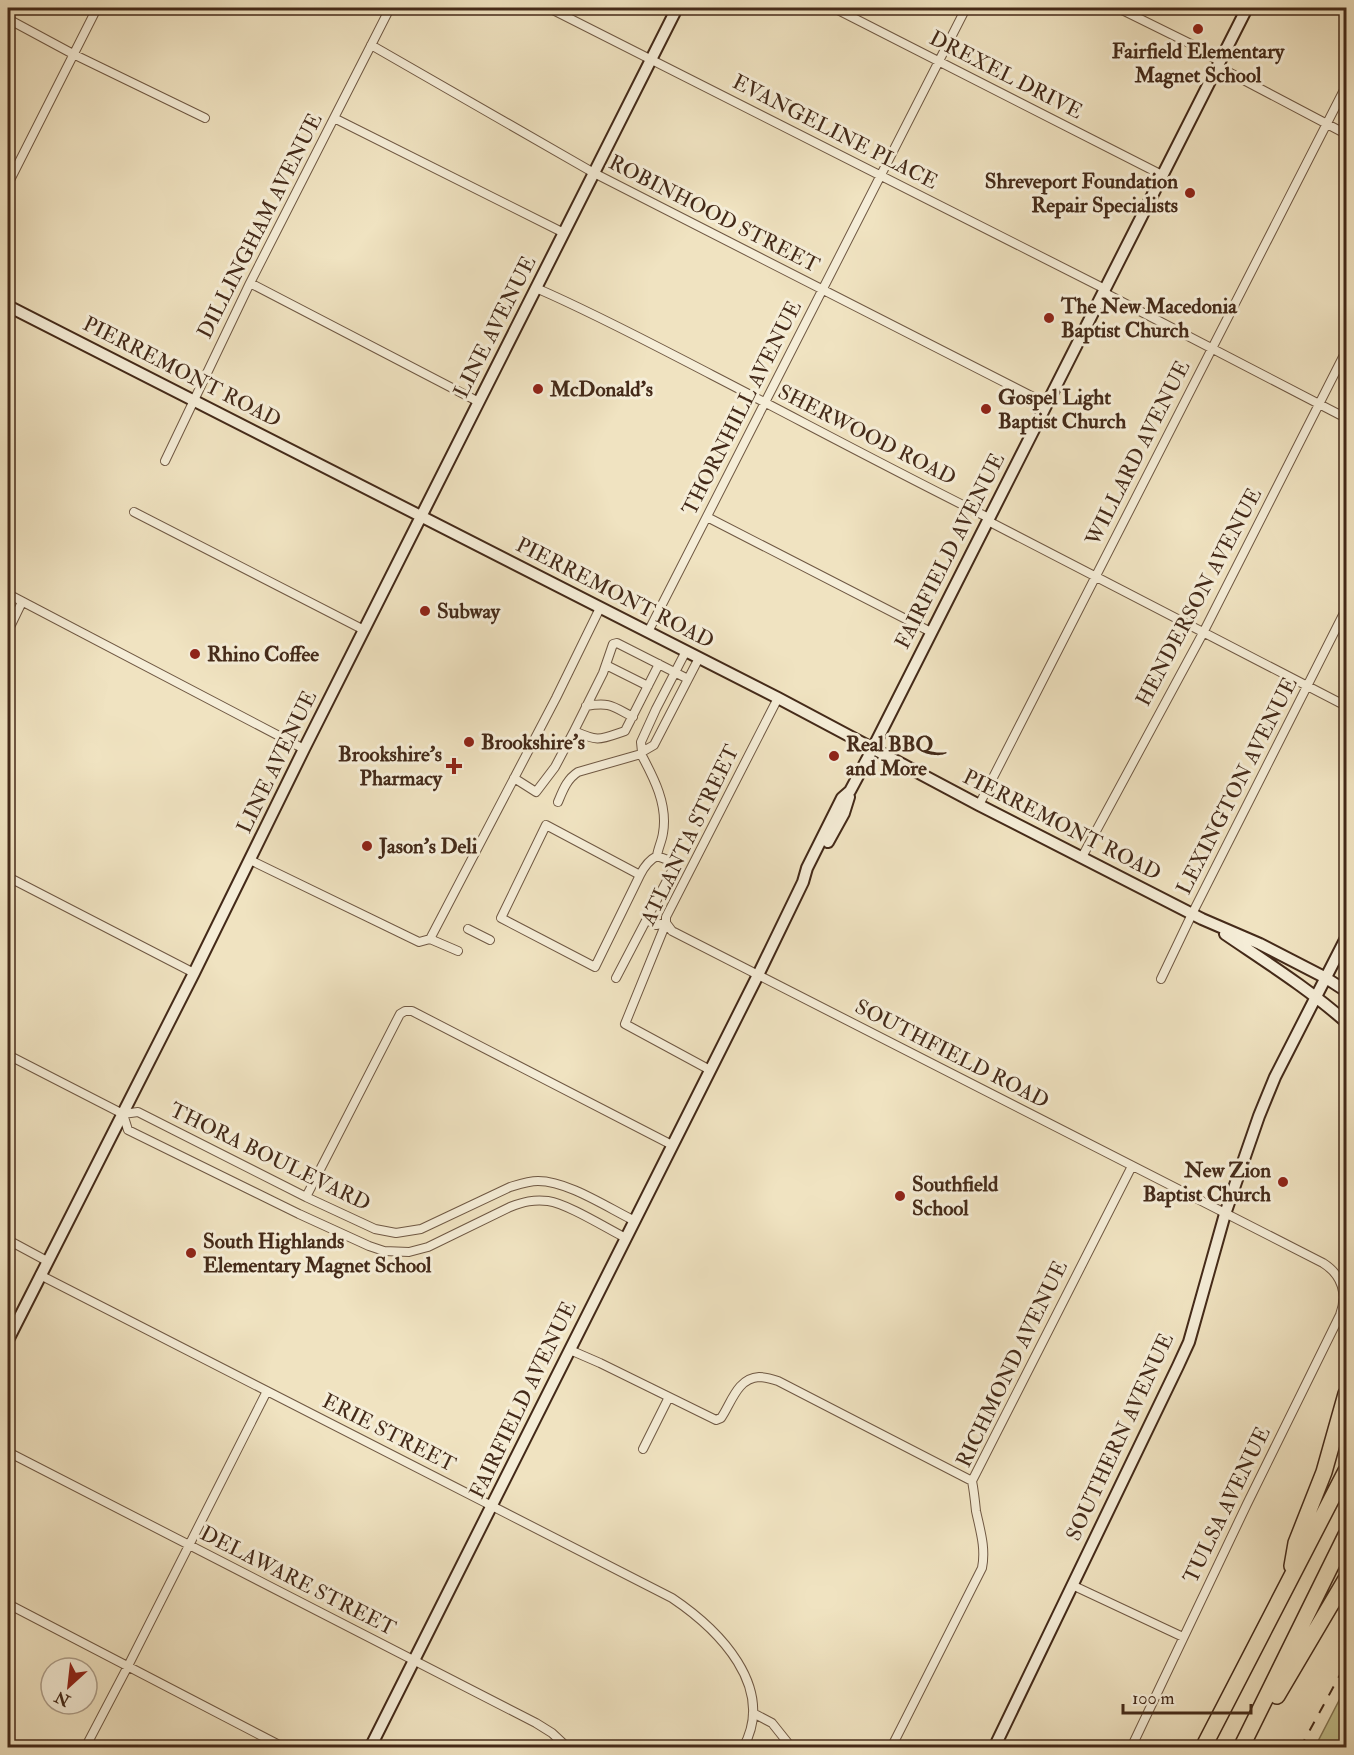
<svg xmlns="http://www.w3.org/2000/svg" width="1354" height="1755" font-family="'IM FELL Double Pica',serif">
	<rect width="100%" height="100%" fill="#f0e3c1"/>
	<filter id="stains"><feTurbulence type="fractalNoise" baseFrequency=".00333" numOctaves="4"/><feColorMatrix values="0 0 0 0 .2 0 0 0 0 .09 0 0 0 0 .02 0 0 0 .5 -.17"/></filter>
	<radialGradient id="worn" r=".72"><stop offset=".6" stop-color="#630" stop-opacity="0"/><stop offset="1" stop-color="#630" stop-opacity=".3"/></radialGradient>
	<path fill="#c2c18d" stroke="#837653" stroke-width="1.5" d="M1346 1687V1747H1315Z"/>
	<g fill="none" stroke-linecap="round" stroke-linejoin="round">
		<g stroke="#6f5843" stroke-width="10">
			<path id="street" d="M549 8 1105 289
				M834 8 1162 175
				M1118 8 1195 46 1220 62
				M1341 8 1346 10
				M8 19 73 54 205 118
				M371 45 594 173 1047 404
				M1217 66 1346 134
				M334 118 564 233
				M8 184 97 8
				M250 283 479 402
				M536 288C596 314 654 345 712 375 805 423 896 472 989 518
				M1103 292 1346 418
				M165 461 250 283 390 8
				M134 512 364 630
				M707 517 931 632
				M988 521 1346 706
				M8 594 304 749
				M8 631 22 602
				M648 632 966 8
				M686 651 656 709 641 742 642 752 654 745 699 658
				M606 665 648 686
				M586 706C610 702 612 706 633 717
				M574 731C599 742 599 740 625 731L659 664
				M641 754C654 778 668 805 663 833 662 841 658 848 657 856
				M514 778 536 792 555 767 574 731 603 673 613 644 617 643 688 679
				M558 802C563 790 567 779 578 772L641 754 642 752
				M979 805 1346 86
				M1082 857 1203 633 1346 351
				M250 860 419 942 430 939 556 698 600 608
				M8 877 194 973
				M647 920 656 925 666 923 672 931 1323 1263C1342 1275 1348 1294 1340 1315L1247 1504 1131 1748
				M468 929 490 940
				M430 939 458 951
				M616 978 676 863 657 856C649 860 644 867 640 875L595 967 501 918 546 825 640 875
				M1161 979 1192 914 1346 609
				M8 1055 123 1114 138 1112 306 1197 375 1229 396 1233 421 1229 510 1187C520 1184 529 1181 538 1181 568 1181 608 1208 635 1221
				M710 1070 625 1024 666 923V917L778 698
				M123 1114 128 1130 299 1214 369 1246 384 1251 409 1252 428 1247 510 1207C523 1202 534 1199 548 1201 568 1204 606 1228 626 1238
				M306 1197 400 1014 405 1011H412L672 1145
				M8 1240 47 1261
				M40 1275 672 1598C718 1629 777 1687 743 1748
				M570 1350 600 1363 716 1420 721 1418C731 1404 737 1378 759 1377 765 1377 772 1379 778 1381L972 1481
				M643 1449 669 1397
				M8 1452 536 1723 552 1733 568 1748
				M1072 1585 1183 1637
				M8 1604 285 1748
				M753 1713 772 1723 792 1748
				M85 1748 128 1666 267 1391
				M891 1748 982 1568C986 1548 980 1530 976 1511 975 1501 974 1491 972 1481L1132 1166"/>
		</g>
		<g stroke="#442a19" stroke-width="14">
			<path id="secondary" d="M8 306 778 698 979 805 1202 919 1260 944 1326 978 1346 991
				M828 842 844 813 849 797
				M1225 934C1266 962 1309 989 1346 1022
				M8 1340 194 973 304 749 677 8
				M370 1748 758 975 803 882 807 868 842 798 850 791 873 748 1247 8
				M994 1748 1178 1366 1189 1342 1225 1214 1259 1116 1275 1077 1346 938"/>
		</g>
		<g stroke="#442a19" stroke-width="18">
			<path id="highway" d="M1292 1566 1296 1543 1324 1472 1346 1394
				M1277 1696 1346 1579
				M1203 1748 1346 1471
				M1241 1748 1346 1535"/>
		</g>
		<use href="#street" stroke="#f5edd7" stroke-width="8"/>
		<use href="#secondary" stroke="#f5edd7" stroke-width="10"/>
		<use href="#highway" stroke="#f0e3c1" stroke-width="15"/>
		<path stroke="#442a19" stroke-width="2" stroke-dasharray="10 10" stroke-linecap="butt" d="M1300 1748 1346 1664"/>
	</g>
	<g fill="#8f2418" stroke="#f5edd7" stroke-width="2">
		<circle cx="1198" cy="29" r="6"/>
		<circle cx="1190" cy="193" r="6"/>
		<circle cx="1049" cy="318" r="6"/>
		<circle cx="538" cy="389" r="6"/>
		<circle cx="986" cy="409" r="6"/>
		<circle cx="425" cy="611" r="6"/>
		<circle cx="195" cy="654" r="6"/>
		<circle cx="469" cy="742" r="6"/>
		<circle cx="834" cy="756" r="6"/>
		<path d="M451 757h6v6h6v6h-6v6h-6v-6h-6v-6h6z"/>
		<circle cx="367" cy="846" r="6"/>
		<circle cx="1283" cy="1182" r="6"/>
		<circle cx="900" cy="1196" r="6"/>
		<circle cx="191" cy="1253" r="6"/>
	</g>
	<g text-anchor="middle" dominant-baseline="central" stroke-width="6" stroke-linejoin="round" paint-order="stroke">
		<g font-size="21" font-weight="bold" fill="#442a19" stroke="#f5edd7" text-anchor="start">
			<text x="1198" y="51" text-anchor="middle">Fairfield Elementary<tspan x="1198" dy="24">Magnet School</tspan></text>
			<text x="1178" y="181" text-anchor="end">Shreveport Foundation<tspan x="1178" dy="24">Repair Specialists</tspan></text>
			<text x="1061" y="306">The New Macedonia<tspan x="1061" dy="24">Baptist Church</tspan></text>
			<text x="550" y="389">McDonald's</text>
			<text x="998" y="397">Gospel Light<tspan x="998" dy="24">Baptist Church</tspan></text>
			<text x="437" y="611">Subway</text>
			<text x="207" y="654">Rhino Coffee</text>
			<text x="481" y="742">Brookshire's</text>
			<text x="846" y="744">Real BBQ<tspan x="846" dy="24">and More</tspan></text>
			<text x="442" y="754" text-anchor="end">Brookshire's<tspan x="442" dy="24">Pharmacy</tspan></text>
			<text x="379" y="846">Jason's Deli</text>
			<text x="1271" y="1170" text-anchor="end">New Zion<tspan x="1271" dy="24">Baptist Church</tspan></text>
			<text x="912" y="1184">Southfield<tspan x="912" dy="24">School</tspan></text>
			<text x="203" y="1241">South Highlands<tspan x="203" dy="24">Elementary Magnet School</tspan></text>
		</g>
		<g font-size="21" fill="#442a19" stroke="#f5edd7">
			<text transform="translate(1006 75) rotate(27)">DREXEL DRIVE</text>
			<text transform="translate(835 132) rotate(27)">EVANGELINE PLACE</text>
			<text transform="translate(714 214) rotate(27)">ROBINHOOD STREET</text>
			<text transform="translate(260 226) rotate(-63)">DILLINGHAM AVENUE</text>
			<text transform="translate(495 327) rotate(-63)">LINE AVENUE</text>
			<text transform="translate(182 372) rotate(27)">PIERREMONT ROAD</text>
			<text transform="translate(742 408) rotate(-63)">THORNHILL AVENUE</text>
			<text transform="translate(867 435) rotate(27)">SHERWOOD ROAD</text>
			<text transform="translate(1138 453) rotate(-63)">WILLARD AVENUE</text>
			<text transform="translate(950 551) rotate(-63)">FAIRFIELD AVENUE</text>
			<text transform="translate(615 593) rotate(27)">PIERREMONT ROAD</text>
			<text transform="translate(1199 597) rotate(-62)">HENDERSON AVENUE</text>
			<text transform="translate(277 762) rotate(-64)">LINE AVENUE</text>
			<text transform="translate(1237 786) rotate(-63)">LEXINGTON AVENUE</text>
			<text transform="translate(1062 825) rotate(27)">PIERREMONT ROAD</text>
			<text transform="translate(690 835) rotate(-64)">ATLANTA STREET</text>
			<text transform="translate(952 1054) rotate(27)">SOUTHFIELD ROAD</text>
			<text transform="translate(270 1157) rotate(26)">THORA BOULEVARD</text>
			<text transform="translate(1012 1364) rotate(-64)">RICHMOND AVENUE</text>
			<text transform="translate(523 1400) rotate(-64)">FAIRFIELD AVENUE</text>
			<text transform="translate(389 1433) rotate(27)">ERIE STREET</text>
			<text transform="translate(1120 1437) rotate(-65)">SOUTHERN AVENUE</text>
			<text transform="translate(1227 1505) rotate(-64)">TULSA AVENUE</text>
			<text transform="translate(298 1581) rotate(27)">DELAWARE STREET</text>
		</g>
	</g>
	<rect width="1354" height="1755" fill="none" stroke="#f0e3c1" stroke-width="30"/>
	<rect x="9" y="9" width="1336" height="1737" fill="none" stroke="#442a19" stroke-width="3"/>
	<rect x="15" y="15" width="1324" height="1725" fill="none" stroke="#442a19" stroke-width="1.5"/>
	<g transform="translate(69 1686) rotate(207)"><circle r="28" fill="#f5edd7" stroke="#ae9f8b" stroke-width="1.5"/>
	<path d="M0-4.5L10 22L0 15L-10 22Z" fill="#8f2418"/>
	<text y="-9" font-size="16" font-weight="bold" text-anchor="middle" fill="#442a19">N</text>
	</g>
	<path d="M1123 1704v9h128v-9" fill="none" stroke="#442a19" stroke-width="3"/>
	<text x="1132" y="1704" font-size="18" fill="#442a19" stroke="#f5edd7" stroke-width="4.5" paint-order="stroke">100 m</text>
	<rect width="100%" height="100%" filter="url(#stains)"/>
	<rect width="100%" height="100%" fill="url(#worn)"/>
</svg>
